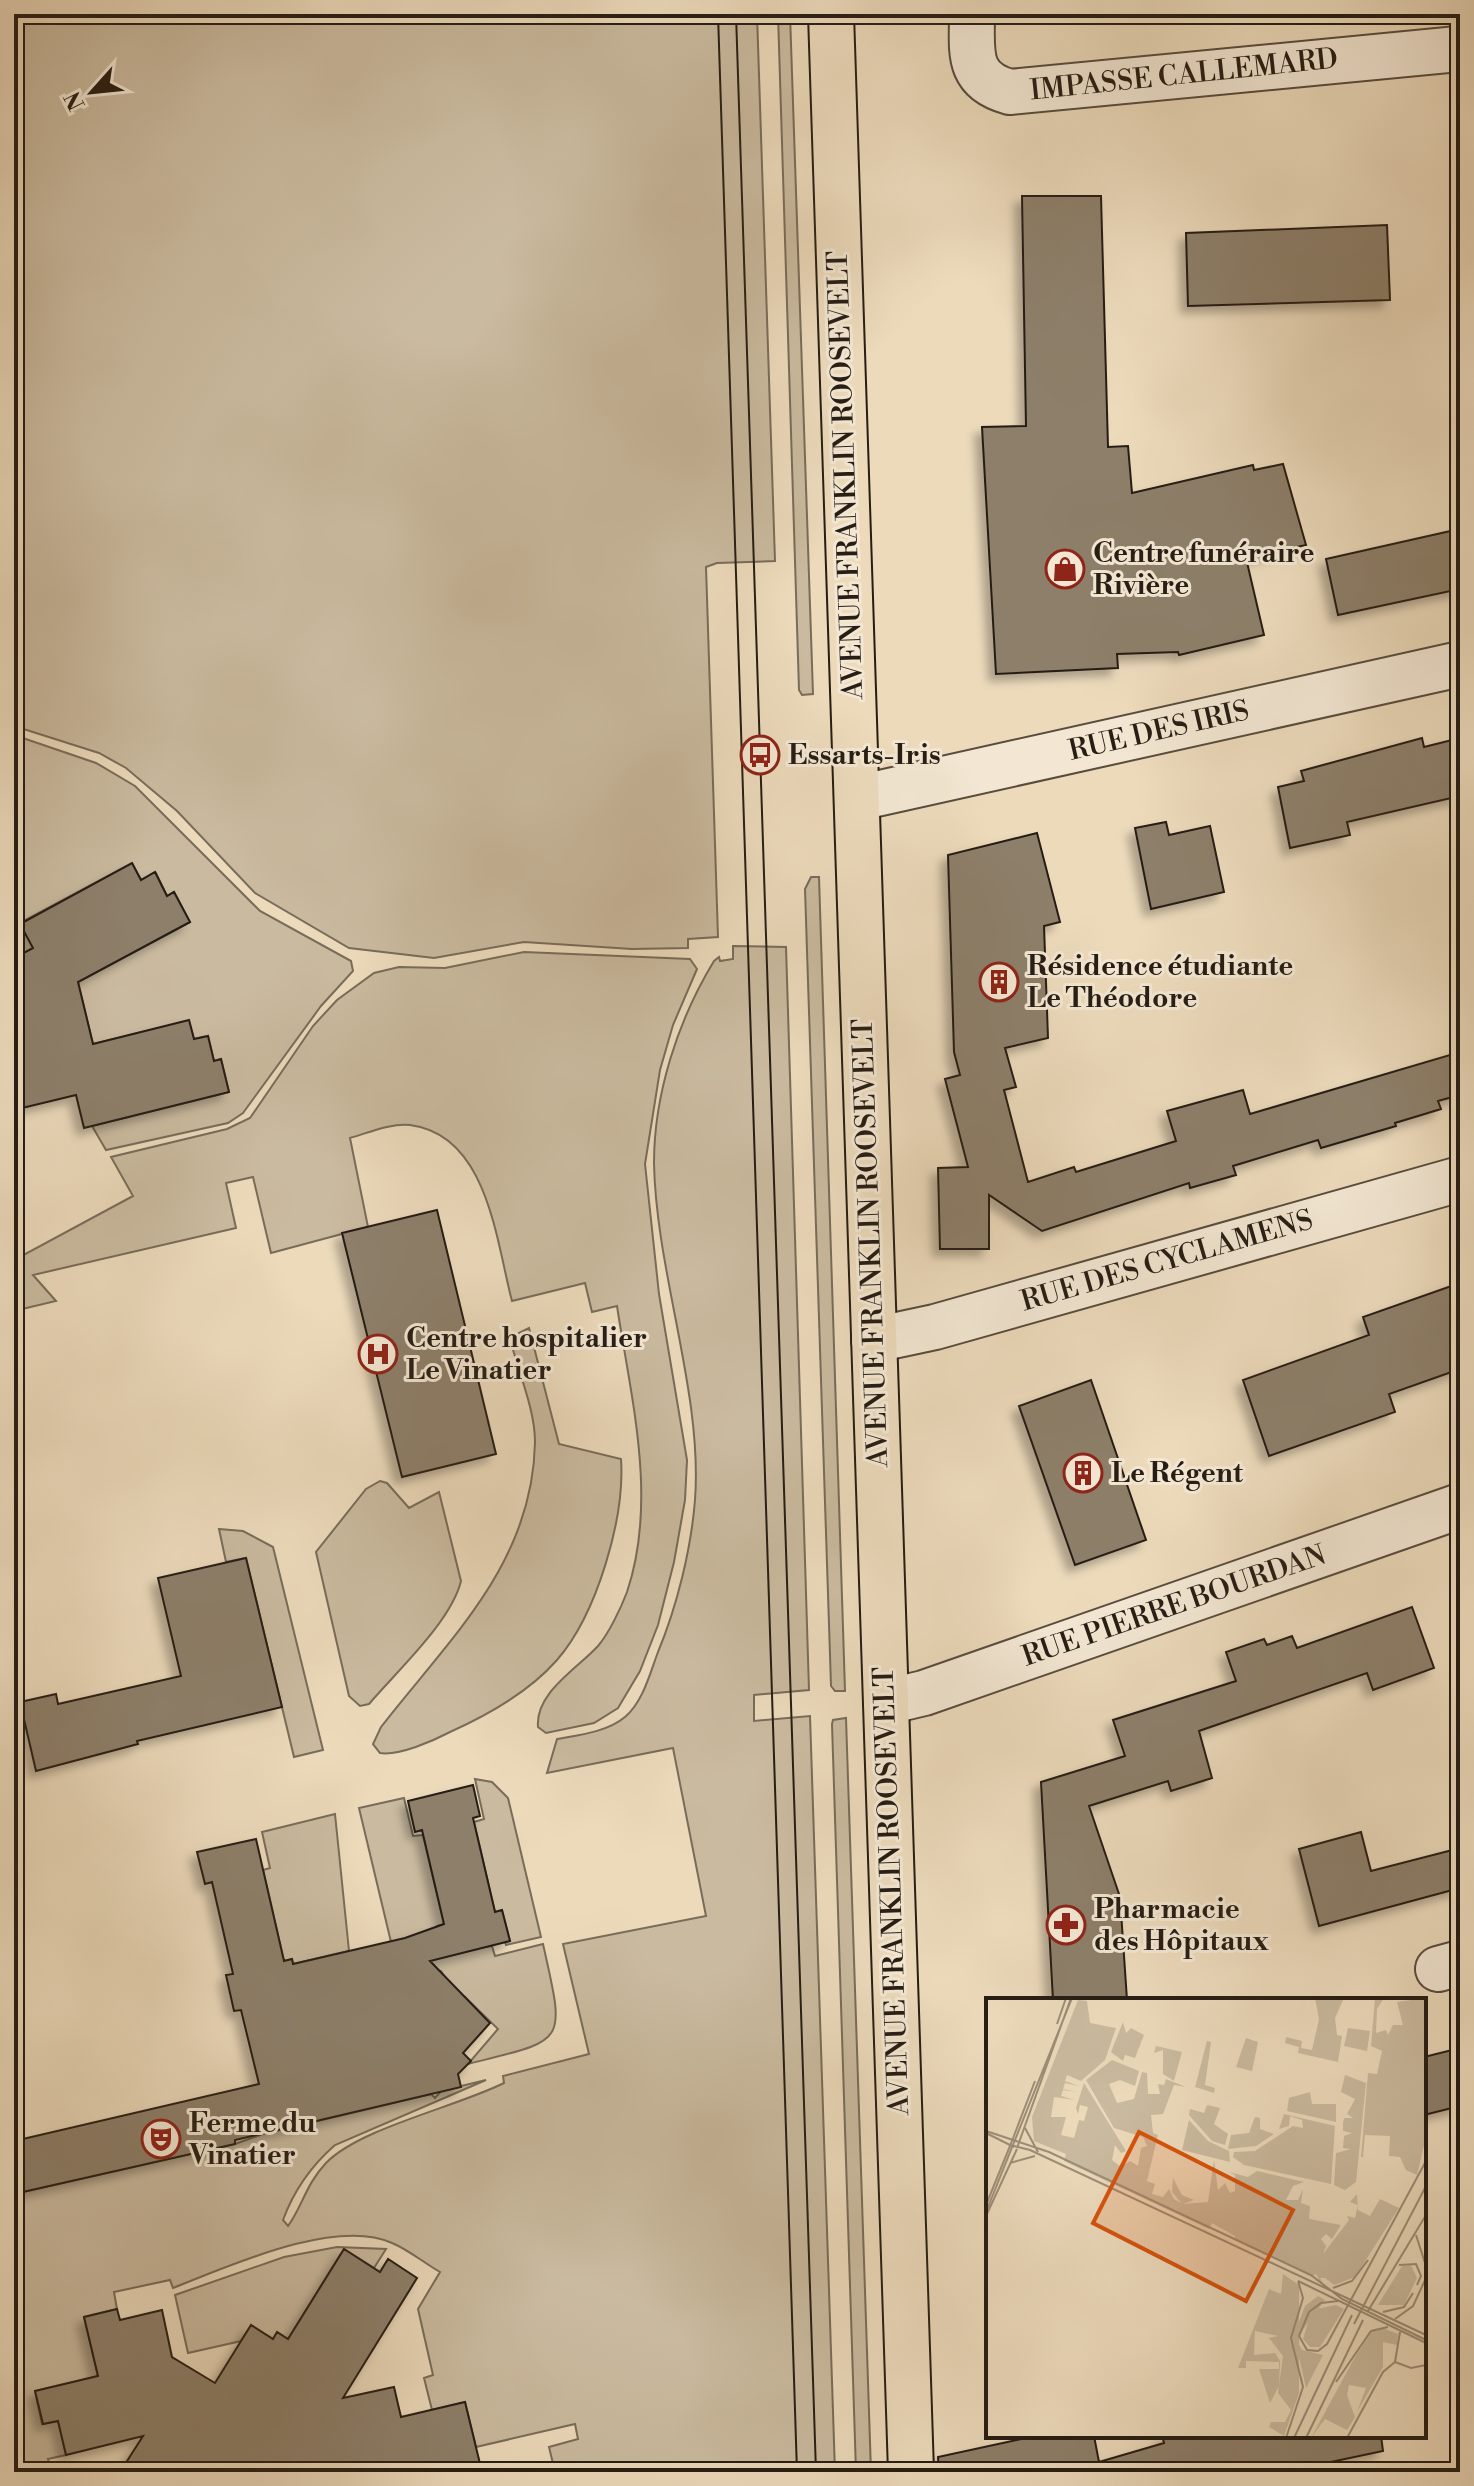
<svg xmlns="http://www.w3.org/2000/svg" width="1474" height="2486" font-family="'Libre Bodoni',serif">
	<defs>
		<filter id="shadow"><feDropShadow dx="-7" dy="7" stdDeviation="4" flood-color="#0004"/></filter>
	</defs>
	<rect width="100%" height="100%" fill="#ecdabb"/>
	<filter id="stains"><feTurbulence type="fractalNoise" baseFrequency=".0025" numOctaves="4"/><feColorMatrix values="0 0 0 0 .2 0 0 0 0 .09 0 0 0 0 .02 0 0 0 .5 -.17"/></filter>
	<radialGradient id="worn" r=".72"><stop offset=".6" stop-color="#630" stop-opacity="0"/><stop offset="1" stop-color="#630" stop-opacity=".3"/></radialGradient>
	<path fill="#caba9f" stroke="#786c5a" stroke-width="2" d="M14 14H757L775 561 717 563 706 567 718 937 688 939V948L632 949 524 942 434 958 349 948 255 893 177 811 126 768 99 753 14 726Z
		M778 14H790L813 694 802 695 799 690Z
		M14 735 96 763 135 786 260 911 351 961 353 971 321 1006 243 1113 228 1123 106 1150 92 1126 229 1092 221 1059 214 1061 208 1036 194 1039 189 1021 93 1044 78 982 190 922 174 892 167 896 156 873 141 880 132 863 20 923 38 957 14 958Z
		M811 877H819L845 1691H835L831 1686 805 889Z
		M733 946 786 947 809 1690 754 1695V1721L810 1716 835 2472H555L549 2447 578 2439 575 2424 476 2447 465 2402 432 2410 424 2378 433 2375 418 2309 440 2272C424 2263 409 2250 392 2243 335 2217 227 2267 173 2288L170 2280 114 2292 117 2309 84 2317 98 2376 35 2391 42 2424 58 2421 66 2455 48 2459 51 2470 14 2472V2194L235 2144 263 2134 431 2094 435 2098 441 2091 486 2080 335 2145C311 2166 294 2190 283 2220L288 2226C302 2207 306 2184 326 2163 360 2128 456 2107 504 2083L503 2076 589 2054 563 1944 706 1916 673 1748 547 1773 557 1739C579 1735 607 1732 625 1717 643 1702 650 1673 658 1652 677 1606 691 1550 695 1500 703 1393 656 1273 654 1163 654 1094 678 1020 714 961L719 957 720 961 733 959Z
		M524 952 690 959 697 969 673 1025 660 1070 645 1164 659 1294 687 1460 685 1500 674 1562 658 1625 640 1671 618 1708 594 1723 546 1733 538 1727C535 1693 577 1669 598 1646 609 1633 621 1608 627 1592 658 1500 631 1398 617 1306L592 1312 585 1283 512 1301C496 1241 488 1135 410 1125 390 1123 368 1133 350 1138L368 1227 271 1253 253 1177 226 1183 236 1228 33 1275 56 1301 14 1311V1260L133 1196 111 1157 227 1129 250 1118 313 1026 337 1000 374 973 399 967 445 968Z
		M529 1328 559 1444 621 1459C625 1518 597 1614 557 1660 529 1692 488 1715 450 1732 433 1741 399 1756 380 1753L373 1744 381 1727C450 1638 533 1563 535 1442 535 1411 520 1376 512 1346L517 1334Z
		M380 1481 387 1483 409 1508 439 1492 461 1581C451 1622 396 1672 369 1704L360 1706 349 1696 316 1552 366 1489Z
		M219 1529 243 1531 273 1547 323 1750 294 1757 246 1558 226 1562Z
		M846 1718 871 2472H856L832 1724 833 1720Z
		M475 1779 492 1782 508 1798 541 1937 506 1945 505 1942 510 1941 502 1910 495 1912 474 1822 484 1819Z
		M404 1798 413 1836 423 1835 444 1924 437 1926 438 1931 391 1942 359 1808Z
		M335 1814 349 1951 293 1964 292 1959 284 1961 263 1870 270 1868 262 1832Z
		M543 1944C566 2046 567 2039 468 2064L498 2029 465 1997 460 2002 441 1971 433 1974 422 1954 492 1946 495 1956Z
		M337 2247 386 2249 374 2268 344 2249 288 2339 278 2333 273 2339 251 2326 241 2341 188 2353 175 2295 284 2257Z"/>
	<path fill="#8d7f6b" stroke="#261d14" stroke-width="2" filter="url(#shadow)" d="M1022 196H1101L1108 447 1128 446 1132 493 1253 465 1254 470 1283 464 1306 545 1246 558 1264 635 1179 655 1178 652 1117 654 1118 668 996 674 982 427 1026 426Z
		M1387 225 1390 300 1188 306 1186 233Z
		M1455 530 1460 551V589L1338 615 1326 559Z
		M1422 738 1424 747 1460 738V796L1347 822 1350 835 1290 848 1278 787 1304 781 1301 771Z
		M1166 822 1169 835 1210 826 1224 892 1151 909 1135 828Z
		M1037 833 1060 922 1044 926 1048 1038 1005 1048 1016 1087 1004 1090 1028 1182 1074 1167 1076 1172 1176 1141 1167 1111 1243 1090 1250 1114 1460 1052V1095L1438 1101 1441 1109 1395 1123 1396 1126 1321 1148 1318 1140 1233 1166 1236 1175 1190 1188 1189 1183 1042 1231 989 1195V1249H940L938 1168 968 1167 945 1079 960 1075 954 1052 948 855Z
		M132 863 141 880 155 872 167 896 174 892 190 922 78 982 93 1044 189 1020 194 1039 208 1036 214 1061 221 1059 229 1092 84 1128 76 1095 14 1110V958L33 948 20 924Z
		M437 1210 496 1454 402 1477 342 1233Z
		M1460 1283V1369L1389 1394 1395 1412 1269 1456 1243 1380 1369 1335 1363 1317Z
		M1091 1380 1146 1540 1075 1565 1019 1406Z
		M246 1558 282 1707 137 1741 138 1744 36 1771 20 1702 56 1694 58 1704 181 1676 158 1578Z
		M1412 1607 1434 1668 1373 1690 1367 1673 1199 1731 1212 1778 1171 1791 1168 1781 1089 1806 1120 1897 1127 2000H1053L1041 1782 1125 1756 1113 1720 1236 1681 1226 1652 1264 1639 1267 1645 1292 1636 1297 1648Z
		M473 1785 480 1816 473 1818 495 1912 502 1910 510 1941 430 1961 490 2023 463 2053 471 2061 458 2074 461 2087 235 2140V2144L14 2194V2141L259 2084 241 2010 234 2011 226 1975 233 1974 212 1882 205 1884 197 1852 256 1839 284 1961 292 1959 293 1964 405 1938 444 1924 422 1830 415 1832 408 1801Z
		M1361 1832 1371 1871 1460 1848V1888L1319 1926 1299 1849Z
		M1460 2048V2106L1424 2115V2057Z
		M344 2249 380 2272 388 2259 417 2278 343 2398 394 2387 401 2417 465 2402 482 2472H120L143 2436 66 2455 58 2421 43 2424 35 2391 98 2376 84 2317 117 2309 120 2320 162 2310 172 2357 215 2383 251 2325 273 2339 277 2332 288 2339Z
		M1035 2436H1094L1099 2462 1164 2443 1162 2436H1381L1383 2451 1307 2467 1308 2472H939L938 2457Z"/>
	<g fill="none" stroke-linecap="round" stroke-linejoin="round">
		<g stroke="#584c3e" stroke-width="48">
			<path id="minor" d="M972 14C972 52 966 80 1010 92L1458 49
				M858 798 1460 664
				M874 1340 935 1327 1460 1179
				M886 1702 924 1693 1460 1506
				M1438 1969 1460 1963"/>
		</g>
		<g stroke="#261d14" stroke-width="48">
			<path id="primary" d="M831 14 911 2472"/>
		</g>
		<use href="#minor" stroke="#f3e7d3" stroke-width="44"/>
		<use href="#primary" stroke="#ecdabb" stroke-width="44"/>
		<path stroke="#261d14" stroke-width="2" d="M718 14 797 2472
			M736 14 816 2472"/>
	</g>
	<defs>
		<g id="shop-ring" transform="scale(2)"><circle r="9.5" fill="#f3e7d3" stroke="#8f2418" stroke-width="1.5"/><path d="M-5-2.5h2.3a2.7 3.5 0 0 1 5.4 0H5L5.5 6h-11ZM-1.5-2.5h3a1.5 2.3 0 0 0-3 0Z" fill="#8f2418"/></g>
		<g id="bus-ring" transform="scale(2)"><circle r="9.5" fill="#f3e7d3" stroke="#8f2418" stroke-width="1.5"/><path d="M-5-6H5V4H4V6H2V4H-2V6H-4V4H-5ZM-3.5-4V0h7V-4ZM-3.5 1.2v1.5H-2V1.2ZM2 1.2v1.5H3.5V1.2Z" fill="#8f2418"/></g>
		<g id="building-ring" transform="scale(2)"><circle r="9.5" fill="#f3e7d3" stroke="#8f2418" stroke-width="1.5"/><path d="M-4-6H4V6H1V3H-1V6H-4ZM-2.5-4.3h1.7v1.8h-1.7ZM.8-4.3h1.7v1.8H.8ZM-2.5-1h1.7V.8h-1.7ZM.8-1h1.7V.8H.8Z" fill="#8f2418"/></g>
		<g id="hospital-ring" transform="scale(2)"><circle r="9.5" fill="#f3e7d3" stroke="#8f2418" stroke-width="1.5"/><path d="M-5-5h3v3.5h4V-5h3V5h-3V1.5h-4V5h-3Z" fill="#8f2418"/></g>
		<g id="pharmacy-ring" transform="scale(2)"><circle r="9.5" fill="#f3e7d3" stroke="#8f2418" stroke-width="1.5"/><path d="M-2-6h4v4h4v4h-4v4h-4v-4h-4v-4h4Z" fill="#8f2418"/></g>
		<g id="theatre-ring" transform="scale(2)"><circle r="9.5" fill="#f3e7d3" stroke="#8f2418" stroke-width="1.5"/><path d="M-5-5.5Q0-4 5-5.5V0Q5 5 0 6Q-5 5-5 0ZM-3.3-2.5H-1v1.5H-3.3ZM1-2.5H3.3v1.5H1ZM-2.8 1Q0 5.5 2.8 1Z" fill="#8f2418"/></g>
	</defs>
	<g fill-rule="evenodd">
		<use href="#shop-ring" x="1065" y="569"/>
		<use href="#bus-ring" x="760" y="755"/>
		<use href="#building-ring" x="999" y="982"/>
		<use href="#hospital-ring" x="378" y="1354"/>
		<use href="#building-ring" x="1083" y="1473"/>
		<use href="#pharmacy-ring" x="1066" y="1925"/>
		<use href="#theatre-ring" x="161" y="2139"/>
	</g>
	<g text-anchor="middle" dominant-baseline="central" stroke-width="6" stroke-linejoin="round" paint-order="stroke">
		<g font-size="28" fill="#261d14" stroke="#f3e7d3">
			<text transform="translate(1184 75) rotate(-6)">IMPASSE CALLEMARD</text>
			<text transform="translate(846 475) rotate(-92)">AVENUE FRANKLIN ROOSEVELT</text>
			<text transform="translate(1159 731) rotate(-13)">RUE DES IRIS</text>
			<text transform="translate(871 1243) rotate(-92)">AVENUE FRANKLIN ROOSEVELT</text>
			<text transform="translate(1167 1261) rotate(-16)">RUE DES CYCLAMENS</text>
			<text transform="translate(1174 1606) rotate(-19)">RUE PIERRE BOURDAN</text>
			<text transform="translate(892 1891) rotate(-92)">AVENUE FRANKLIN ROOSEVELT</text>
		</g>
		<g font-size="28" font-weight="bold" fill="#261d14" stroke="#f3e7d3" text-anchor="start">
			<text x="1093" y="553">Centre funéraire<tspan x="1093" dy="32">Rivière</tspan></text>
			<text x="788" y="755">Essarts-Iris</text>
			<text x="1027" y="966">Résidence étudiante<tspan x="1027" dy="32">Le Théodore</tspan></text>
			<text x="406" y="1338">Centre hospitalier<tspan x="406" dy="32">Le Vinatier</tspan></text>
			<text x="1111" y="1473">Le Régent</text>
			<text x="1094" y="1909">Pharmacie<tspan x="1094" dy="32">des Hôpitaux</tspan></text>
			<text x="189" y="2123">Ferme du<tspan x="189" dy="32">Vinatier</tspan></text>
		</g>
	</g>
	<g transform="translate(986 1998)">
		<rect width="440" height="440" fill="#ecdabb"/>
		<path d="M329 0H358L349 20 351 37 356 38 352 64 312 55 313 49 299 45 300 39 316 43 315 50 326 52 333 21ZM389 0H398L391 11 390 35 400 32 402 37 407 27H417L411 4 440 0V139L431 177 420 172 414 159 403 158 404 138 379 137 377 159H375L382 75 391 76 396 53 385 48ZM92 2 101 3 104 25 130 30 119 62 95 83 81 77 79 83 93 88 79 85 77 91 91 94 77 92 75 98 89 102 68 99 65 119H80L75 137 88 140 93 122 98 123 102 109 94 107 92 116 90 110 98 85 140 153 135 155 129 147 126 162 135 169 144 163 152 168 155 150 161 148 157 139 128 130 100 82 126 62 153 73 149 88 134 82 123 86 131 105 148 101 156 74 161 75 162 96H174L172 86 178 87 180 81 200 89 188 87 177 116 165 117 167 135 172 137 161 183 169 186 166 196 177 199 183 191 188 201 195 205 186 194 187 180 196 197 208 202 197 206 222 204 228 162 232 192 239 185 244 195 249 193V177L243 174 262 179 271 173 318 184 307 188 300 202H312L317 191 315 205 324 208 323 221 355 227 346 241 340 236 335 241 340 248 337 256 363 222 361 218 369 220 372 207 364 204 370 197H371L372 212 384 218 394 201 413 210 369 279 348 287 339 280H334L337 285 328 282 333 281 330 276 326 279 248 242 249 238 226 225 223 231 78 163 80 156 48 143 46 119ZM137 24 140 35 145 30 158 37 149 60 139 57 137 63 125 54ZM362 30 384 33 381 53 358 48ZM260 40 272 44 266 73 250 69ZM221 43 225 44 219 87 229 90 228 95 209 89ZM170 48 196 54 188 83 177 76V52L168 55ZM359 77 380 85 370 184 359 192 348 187 350 155 365 151 357 150 358 138 366 135 357 133V126L358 120H367L361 116 369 101 355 94ZM324 94 326 106H350V124L301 113 303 100ZM221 107 234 110 228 126 242 136 239 147 226 143 203 117 204 111 218 115ZM298 116 349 128 345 186 258 167 247 159 248 154 269 153 307 128 317 130 316 122 304 118 303 128 293 131ZM269 119 274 120V131L288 136 270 148 242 151 245 137 263 135ZM203 122 222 143 243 153 244 164 196 152ZM425 267 431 280 418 307H392L416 268ZM297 276 313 287V395L298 438 283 429 285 424H299L305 412 292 395 297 358 283 340 292 338 269 333 268 357 289 355 294 363 293 388 284 405 273 371H293V364L260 363V370H252L283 291 295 296ZM332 298 339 302 310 341 316 352 337 357 320 390 308 337 319 308ZM350 307 358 311 334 349H324L317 341 323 322 331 311ZM396 330 412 336 411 347 397 344V369L371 414 380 390 363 387 361 397 369 419 361 432 339 421 325 440 369 359 386 333Z" fill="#caba9f"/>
		<path fill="none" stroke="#9d8e78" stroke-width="2" d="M71 26 80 0M39 130 52 154M0 133 63 154 325 277 356 301 440 342M0 135 28 149M24 147 44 152 440 337M24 148 49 83M31 150 85 0M24 165 49 158M0 207 24 148M0 214 86 0M0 218 31 151M430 237 439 265M413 267 430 266 435 278 431 287M312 283 440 345M347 290 366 283 382 262M352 303 335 305 323 314 313 338 321 352 332 353 341 346 440 163M382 313 440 217M397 314 418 309 427 295M409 321 427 308 440 280M368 326 440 188M409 364 425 370 440 367M350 384 385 333 402 329M300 440 317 389 305 340 317 300 312 283M308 440 366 317M320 440 377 322M361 440 397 374 409 364 414 334"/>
		<path fill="#d5530d" fill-opacity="0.15" stroke="#d5530d" stroke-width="4" d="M153 134 307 212 260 303 107 225Z"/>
		<rect width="440" height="440" fill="none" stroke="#261d14" stroke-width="4"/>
	</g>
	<rect width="1474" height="2486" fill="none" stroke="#ecdabb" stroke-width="48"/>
	<rect x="16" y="16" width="1442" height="2454" fill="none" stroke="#261d14" stroke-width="4"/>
	<rect x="24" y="24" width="1426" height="2438" fill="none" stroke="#261d14" stroke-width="2"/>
	<g transform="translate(92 92) rotate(243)" stroke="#f3e7d3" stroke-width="6" paint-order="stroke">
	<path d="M0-6L14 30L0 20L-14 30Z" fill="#261d14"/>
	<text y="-12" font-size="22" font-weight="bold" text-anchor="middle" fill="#261d14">N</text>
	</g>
	<rect width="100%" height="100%" filter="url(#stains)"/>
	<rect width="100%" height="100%" fill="url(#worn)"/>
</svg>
